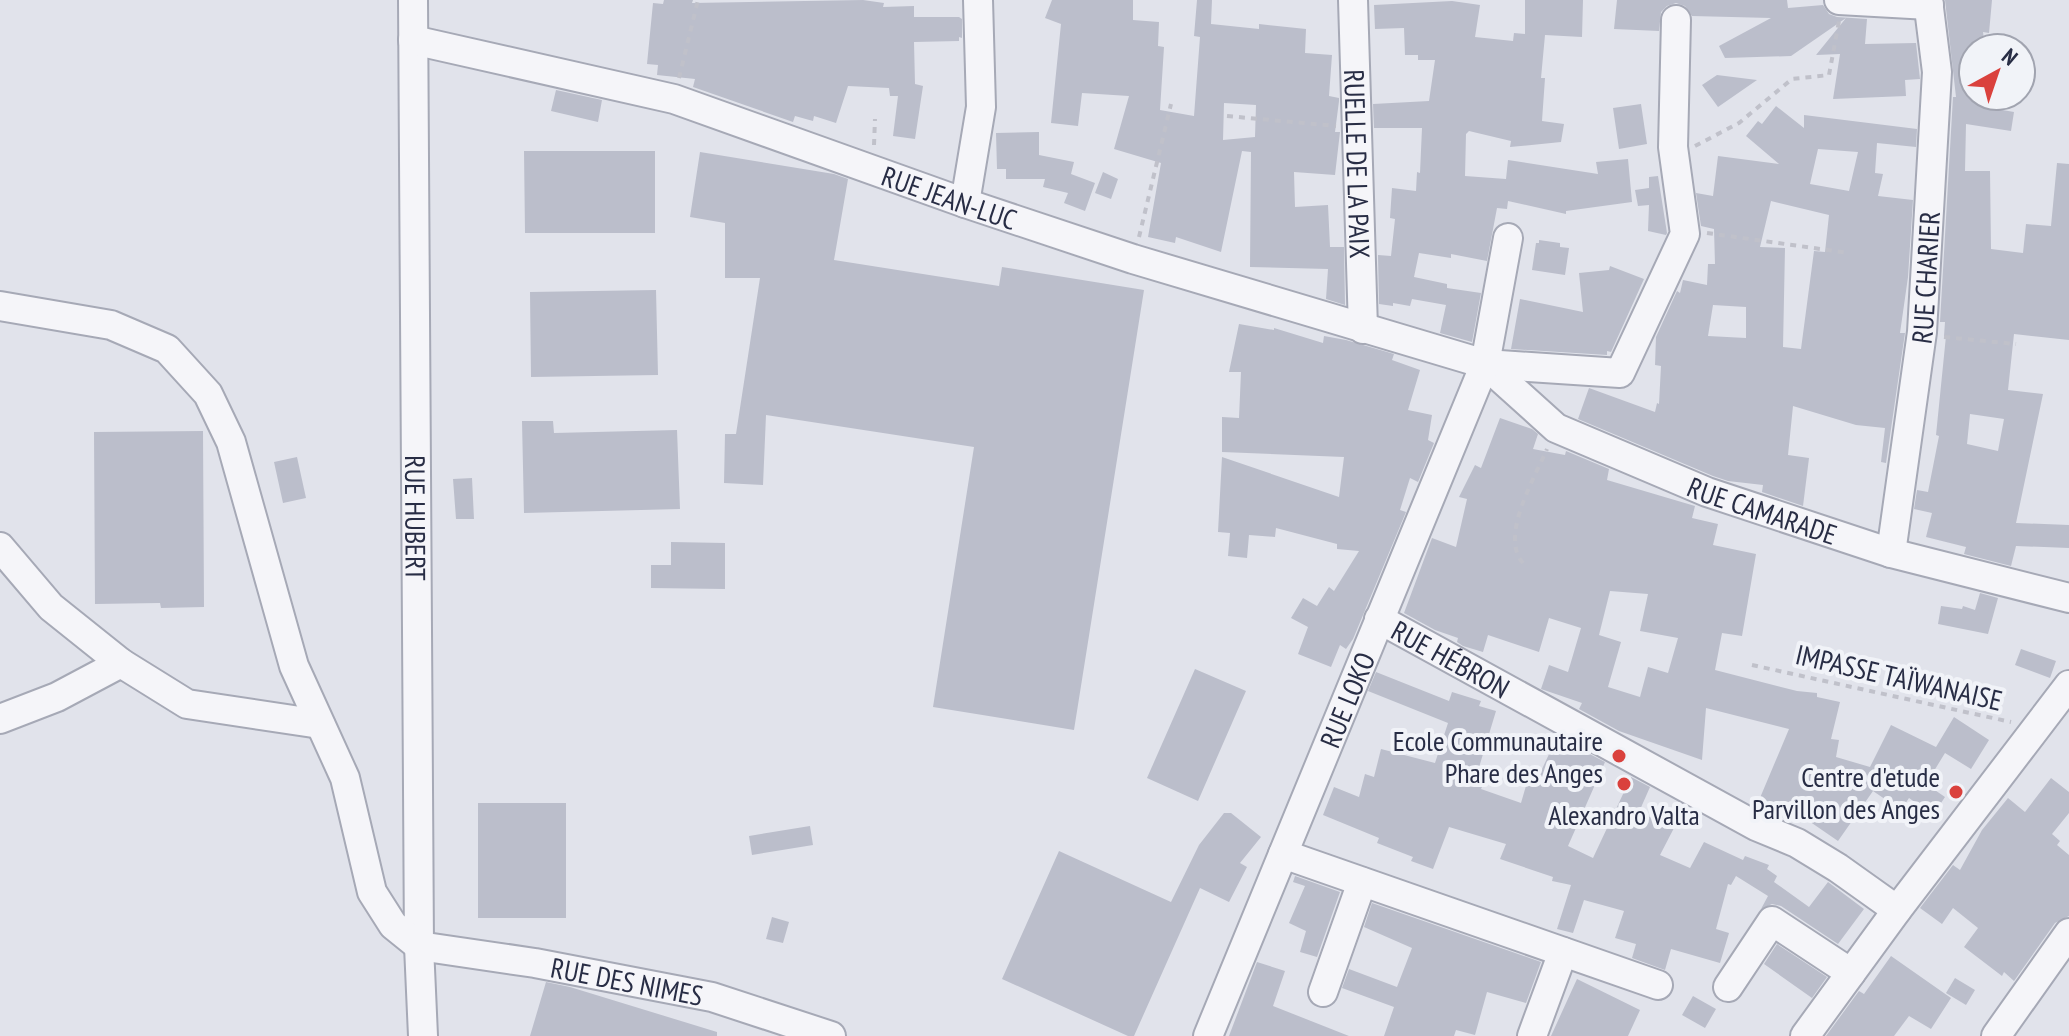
<svg xmlns="http://www.w3.org/2000/svg" width="2069" height="1036" font-family="'PT Sans Narrow',sans-serif">
	<rect width="100%" height="100%" fill="#e1e3eb"/>
	<path fill="#bbbecb" fill-rule="evenodd" d="M664 0H693L692 3 863 0 884 3 883 7 914 6V17H959L962 19V38L959 37V41L914 42 915 84 923 86 915 139 893 136 898 96H890L889 88 848 86 836 123 814 116 813 121 795 116 793 122 693 87 695 79 657 75 658 65 647 64 653 3 663 4Z
		M1052 0H1133V20L1159 22 1158 46 1164 47 1160 110 1194 116 1200 37 1194 36 1197 0H1212L1211 24 1259 29V24L1306 29 1305 53 1332 55 1329 96 1339 98V101L1335 132H1340L1335 175 1294 172 1295 207 1328 205 1330 247H1344L1345 305 1326 299 1328 269 1250 267 1251 152 1242 151 1221 252 1176 237 1175 243 1148 237 1161 163 1114 149 1129 96 1082 93 1078 126 1051 123 1061 24 1045 18ZM1224 103 1256 105 1255 137 1223 140Z
		M1525 0H1583L1582 37 1545 35 1541 78H1545L1542 121 1564 124 1561 142 1510 147 1511 141 1469 131 1466 134 1465 176 1506 179 1508 160 1598 174 1596 162 1628 159 1632 202 1566 211V214L1508 201 1507 209 1497 208 1487 261 1451 254V258L1419 253 1414 277 1447 284V288L1481 293 1472 342 1440 333 1446 305 1412 299 1410 306 1393 303V306L1379 304 1378 255 1391 256 1395 219 1390 218 1392 188 1416 191 1417 172 1420 173 1422 128H1374L1373 104 1429 101 1435 60H1418V55H1405L1404 28 1375 29 1374 5 1452 1 1480 5 1475 37 1513 41 1514 33 1525 34Z
		M1617 0H1787L1788 8 1823 5 1829 14 1837 17 1867 19 1865 44 1916 43 1920 79 1905 80 1906 96 1833 99 1840 54 1816 55 1846 18 1791 56 1725 58 1719 46 1771 18 1692 16 1685 6 1676 3 1667 6 1661 12 1659 31 1614 29Z
		M1945 0H1992L1989 33 1983 32 1985 48H1973V96H1991V108L2014 112 2011 131 1966 124 1965 171H1990L1991 249 2023 253 2026 224 2051 226 2057 163 2069 164V340L2014 334 2008 390 2043 394 2016 523 2069 525V548L2016 546 2011 566 1964 554 1966 547 1926 537 1932 513 1914 509 1917 490 1928 492 1939 436 1936 435 1946 336H1944L1945 322H1940L1953 97H1956ZM1970 414 2004 419 1998 451 1967 444Z
		M1717 75 1757 80 1718 107 1702 85Z
		M556 90 602 100 598 122 551 111Z
		M1641 104 1647 144 1619 149 1613 108Z
		M1776 106 1804 128V115L1917 129 1916 147 1877 143 1875 173 1883 174 1878 196 1913 200 1908 277 1900 333H1905L1886 463 1881 462 1885 428 1856 425 1793 406 1788 455 1809 458 1803 506 1762 492 1763 485 1728 481 1713 476 1578 419 1589 388 1655 412 1657 403 1659 404 1661 366 1655 365 1656 337 1677 291 1680 293 1683 280 1707 285 1708 264H1715L1714 229 1701 226 1696 193 1713 196 1718 156 1779 164 1746 136 1758 121 1762 124ZM1818 149 1858 152 1849 191 1810 184ZM1771 201 1829 215 1825 252 1814 251 1801 349 1783 347 1785 248 1760 247ZM1713 305 1746 307V338L1708 336Z
		M1039 132V155L1074 162 1071 174 1095 183 1085 211 1064 203 1068 193 1043 187 1045 179H1006V169H997L996 133Z
		M524 151H655V233H525Z
		M700 152 834 174 848 179 834 260 999 286 1002 267 1144 290 1074 730 933 707 974 447 766 415 763 485 724 483 725 434H736L760 278H725V223L690 217Z
		M1103 172 1118 179 1111 199 1095 193Z
		M1658 176 1667 233 1666 235 1648 231 1649 205 1638 206 1635 190 1649 188V177Z
		M1539 240 1560 243V247L1569 248 1565 275 1532 270 1536 243H1539Z
		M1610 266 1644 279 1611 352 1607 351V355L1511 349 1520 299 1583 312 1579 273 1609 270Z
		M656 290 658 375 531 377 530 292Z
		M1239 324 1274 330V328L1323 343 1324 336 1346 340 1394 354 1392 360 1420 370 1408 410 1432 415 1428 440 1434 443 1418 482 1410 478 1400 510 1406 512 1353 639 1346 649 1340 645 1331 667 1298 654 1308 627 1291 618 1303 598 1317 606 1329 587 1334 591 1359 551 1337 549V544L1276 528 1275 537 1249 535 1247 558 1228 556 1230 533 1218 532 1222 457 1339 497 1344 457 1222 452V417L1239 418 1241 372H1229Z
		M1500 418 1532 429 1538 434 1533 449 1565 455 1566 451 1609 469 1607 480 1695 506 1692 518 1718 524 1713 545 1756 554 1742 636 1722 633 1715 670 1797 691 1817 693V697L1840 702 1831 739 1839 740 1836 757 1870 767 1891 725 1936 747 1954 717 1989 740 1971 769 1945 753 1926 784 1945 797 1933 815 1909 798 1901 810 1873 791 1838 841 1790 808 1785 819 1757 805 1789 729 1706 708 1702 760 1619 731 1579 709 1582 703 1541 689 1549 665 1568 672 1581 628 1549 618 1539 652 1488 635 1483 652 1463 646 1457 642 1458 638 1435 630 1404 613 1432 538 1456 547 1467 499 1459 497 1475 465 1481 468ZM1610 591 1648 594 1640 631 1678 638 1668 673 1648 667 1640 697 1608 687 1621 642 1599 635Z
		M522 421H553L554 433 677 430 680 509 524 513Z
		M203 431 204 607 161 608 160 603 95 604 94 432Z
		M297 457 306 498 283 503 274 462Z
		M472 478 474 519H456L453 479Z
		M671 542 725 543V589L651 588V565H671Z
		M1980 593 1998 598 1988 634 1938 624 1941 606 1962 609 1963 606 1975 610Z
		M2021 649 2056 661 2050 678 2015 665Z
		M1195 669 1246 691 1198 801 1147 778Z
		M1376 672 1449 701 1452 692 1481 701 1479 706 1496 711 1474 784 1482 787 1481 789 1521 803 1528 779 1536 782 1557 737 1605 762 1568 846 1593 858 1631 777 1650 787 1639 812 1674 828 1660 855 1690 868 1704 842 1743 860 1745 856 1769 865 1767 869 1777 876 1774 882 1809 907 1828 882 1864 909 1838 944 1781 906 1772 904 1761 909 1768 896 1736 876 1731 885 1728 884 1716 929 1729 933 1720 963 1671 949 1665 970 1632 958 1636 944 1615 938 1624 911 1584 900 1573 933 1557 929 1571 885 1552 881 1553 877 1500 859 1506 844 1449 827 1433 869 1411 861 1413 857 1377 843 1379 838 1323 815 1334 787 1359 797 1365 774 1374 777 1381 749 1435 763 1448 723 1368 691Z
		M2051 778 2069 792V813L2052 834 2060 841 2057 845 2069 855V916L2055 923 2014 981 2004 972 2002 976 1964 947 1978 928 1953 908 1942 924 1920 908 1953 865 1960 870 1982 830 2008 798 2025 812Z
		M478 803H566V918H478Z
		M1224 813H1231L1261 837 1240 863 1247 867 1229 902 1200 888 1134 1036H1128L1002 979 1059 851 1171 902 1199 845Z
		M810 826 813 845 752 855 749 836Z
		M1295 876 1340 892 1317 957 1300 952 1306 931 1289 923 1305 886 1293 882Z
		M1372 903 1541 962 1526 1003 1487 992 1475 1035 1456 1030 1454 1036H1384L1394 1007 1342 988 1349 969 1397 987 1412 948 1364 927Z
		M772 917 789 922 783 943 766 939Z
		M1777 944 1827 977 1812 998 1764 964Z
		M1891 956 1951 998 1931 1029 1909 1016 1894 1036H1826L1859 991 1864 994Z
		M1257 962 1285 971 1273 1006 1349 1036H1229Z
		M1955 978 1975 990 1966 1005 1946 993Z
		M1577 979 1640 1010 1628 1036H1551Z
		M546 982 570 987 717 1032V1036H530Z
		M1693 996 1716 1009 1705 1028 1682 1015Z"/>
	<g fill="none" stroke-linecap="round" stroke-linejoin="round">
		<g stroke="#a6a9b6" stroke-width="32">
			<g id="minor">
				<path id="s1" d="M413 0 419 946 423 1036"/>
				<path id="s2" d="M1353 0 1363 329"/>
				<path d="M1839 0 1929 5"/>
				<path id="s3" d="M413 40 674 99 965 203 1133 259 1485 364 1620 373 1685 234 1673 147 1676 20"/>
				<path d="M965 203 981 107 978 0"/>
				<path id="s4" d="M0 306 111 325 167 349 208 394 231 442 294 666 345 778 372 892 393 925 419 946 535 963 712 997 831 1036"/>
				<path id="s5" d="M1485 364 1556 428 1707 492 1891 553 2069 598"/>
				<path d="M0 547 51 607 121 663 187 704 320 724"/>
				<path id="s6" d="M1891 553 1922 332 1937 72 1928 0"/>
				<path id="s7" d="M1379 619 1756 826 1797 843 1838 868 1897 910"/>
				<path d="M0 719 57 697 121 663"/>
				<path d="M1283 854 1658 985"/>
				<path d="M1728 987 1772 921 1851 973"/>
				<path d="M1323 992 1362 882"/>
				<path id="s8" d="M1208 1036 1485 364 1508 238"/>
				<path d="M1532 1036 1563 952"/>
				<path d="M1805 1036 1897 910 2069 685"/>
				<path d="M1996 1036 2069 933"/>
			</g>
		</g>
		<path stroke="#c0c1ca" stroke-width="4" stroke-dasharray="6 6" stroke-linecap="butt" d="M679 78 698 0
			M1227 116 1336 126
			M874 145 875 119
			M1695 146 1739 123 1792 79 1829 75 1839 21
			M1707 233 1849 253
			M1139 237 1171 104
			M1944 337 2016 344
			M1523 563C1499 537 1535 477 1547 449
			M1752 665 2011 722"/>
		<use href="#minor" stroke="#f5f5f9" stroke-width="28"/>
	</g>
	<g fill="#da413d" stroke="#f1f3f8" stroke-width="3">
		<circle cx="1619" cy="756" r="8"/>
		<circle cx="1624" cy="784" r="8"/>
		<circle cx="1956" cy="792" r="8"/>
	</g>
	<g text-anchor="middle" dominant-baseline="central" stroke-width="8" stroke-linejoin="round" paint-order="stroke">
		<g font-size="28" fill="#282d45" stroke="#f1f3f8">
			<text stroke="none"><textPath href="#s2" startOffset="164">RUELLE DE LA PAIX</textPath></text>
			<text stroke="none"><textPath href="#s3" startOffset="560">RUE JEAN-LUC</textPath></text>
			<text stroke="none"><textPath href="#s6" startOffset="278">RUE CHARIER</textPath></text>
			<text stroke="none"><textPath href="#s5" startOffset="318">RUE CAMARADE</textPath></text>
			<text stroke="none"><textPath href="#s1" startOffset="518">RUE HUBERT</textPath></text>
			<text stroke="none"><textPath href="#s7" startOffset="82">RUE HÉBRON</textPath></text>
			<text transform="translate(1899 677) rotate(13)">IMPASSE TAÏWANAISE</text>
			<text stroke="none"><textPath href="#s8" startOffset="364">RUE LOKO</textPath></text>
			<text stroke="none"><textPath href="#s4" startOffset="1044">RUE DES NIMES</textPath></text>
		</g>
		<g font-size="28" fill="#282d45" stroke="#f1f3f8" text-anchor="end">
			<text x="1603" y="740">Ecole Communautaire<tspan x="1603" dy="32">Phare des Anges</tspan></text>
			<text x="1940" y="776">Centre d'etude<tspan x="1940" dy="32">Parvillon des Anges</tspan></text>
			<text x="1624" y="814" text-anchor="middle">Alexandro Valta</text>
		</g>
	</g>
	<g transform="translate(1997 72) rotate(40)"><circle r="38" fill="#f1f3f8" stroke="#a1a4b0" stroke-width="2"/>
	<path d="M0-6L14 30L0 20L-14 30Z" fill="#da413d"/>
	<text y="-12" font-size="22" font-weight="bold" text-anchor="middle" fill="#282d45">N</text>
	</g>
</svg>
